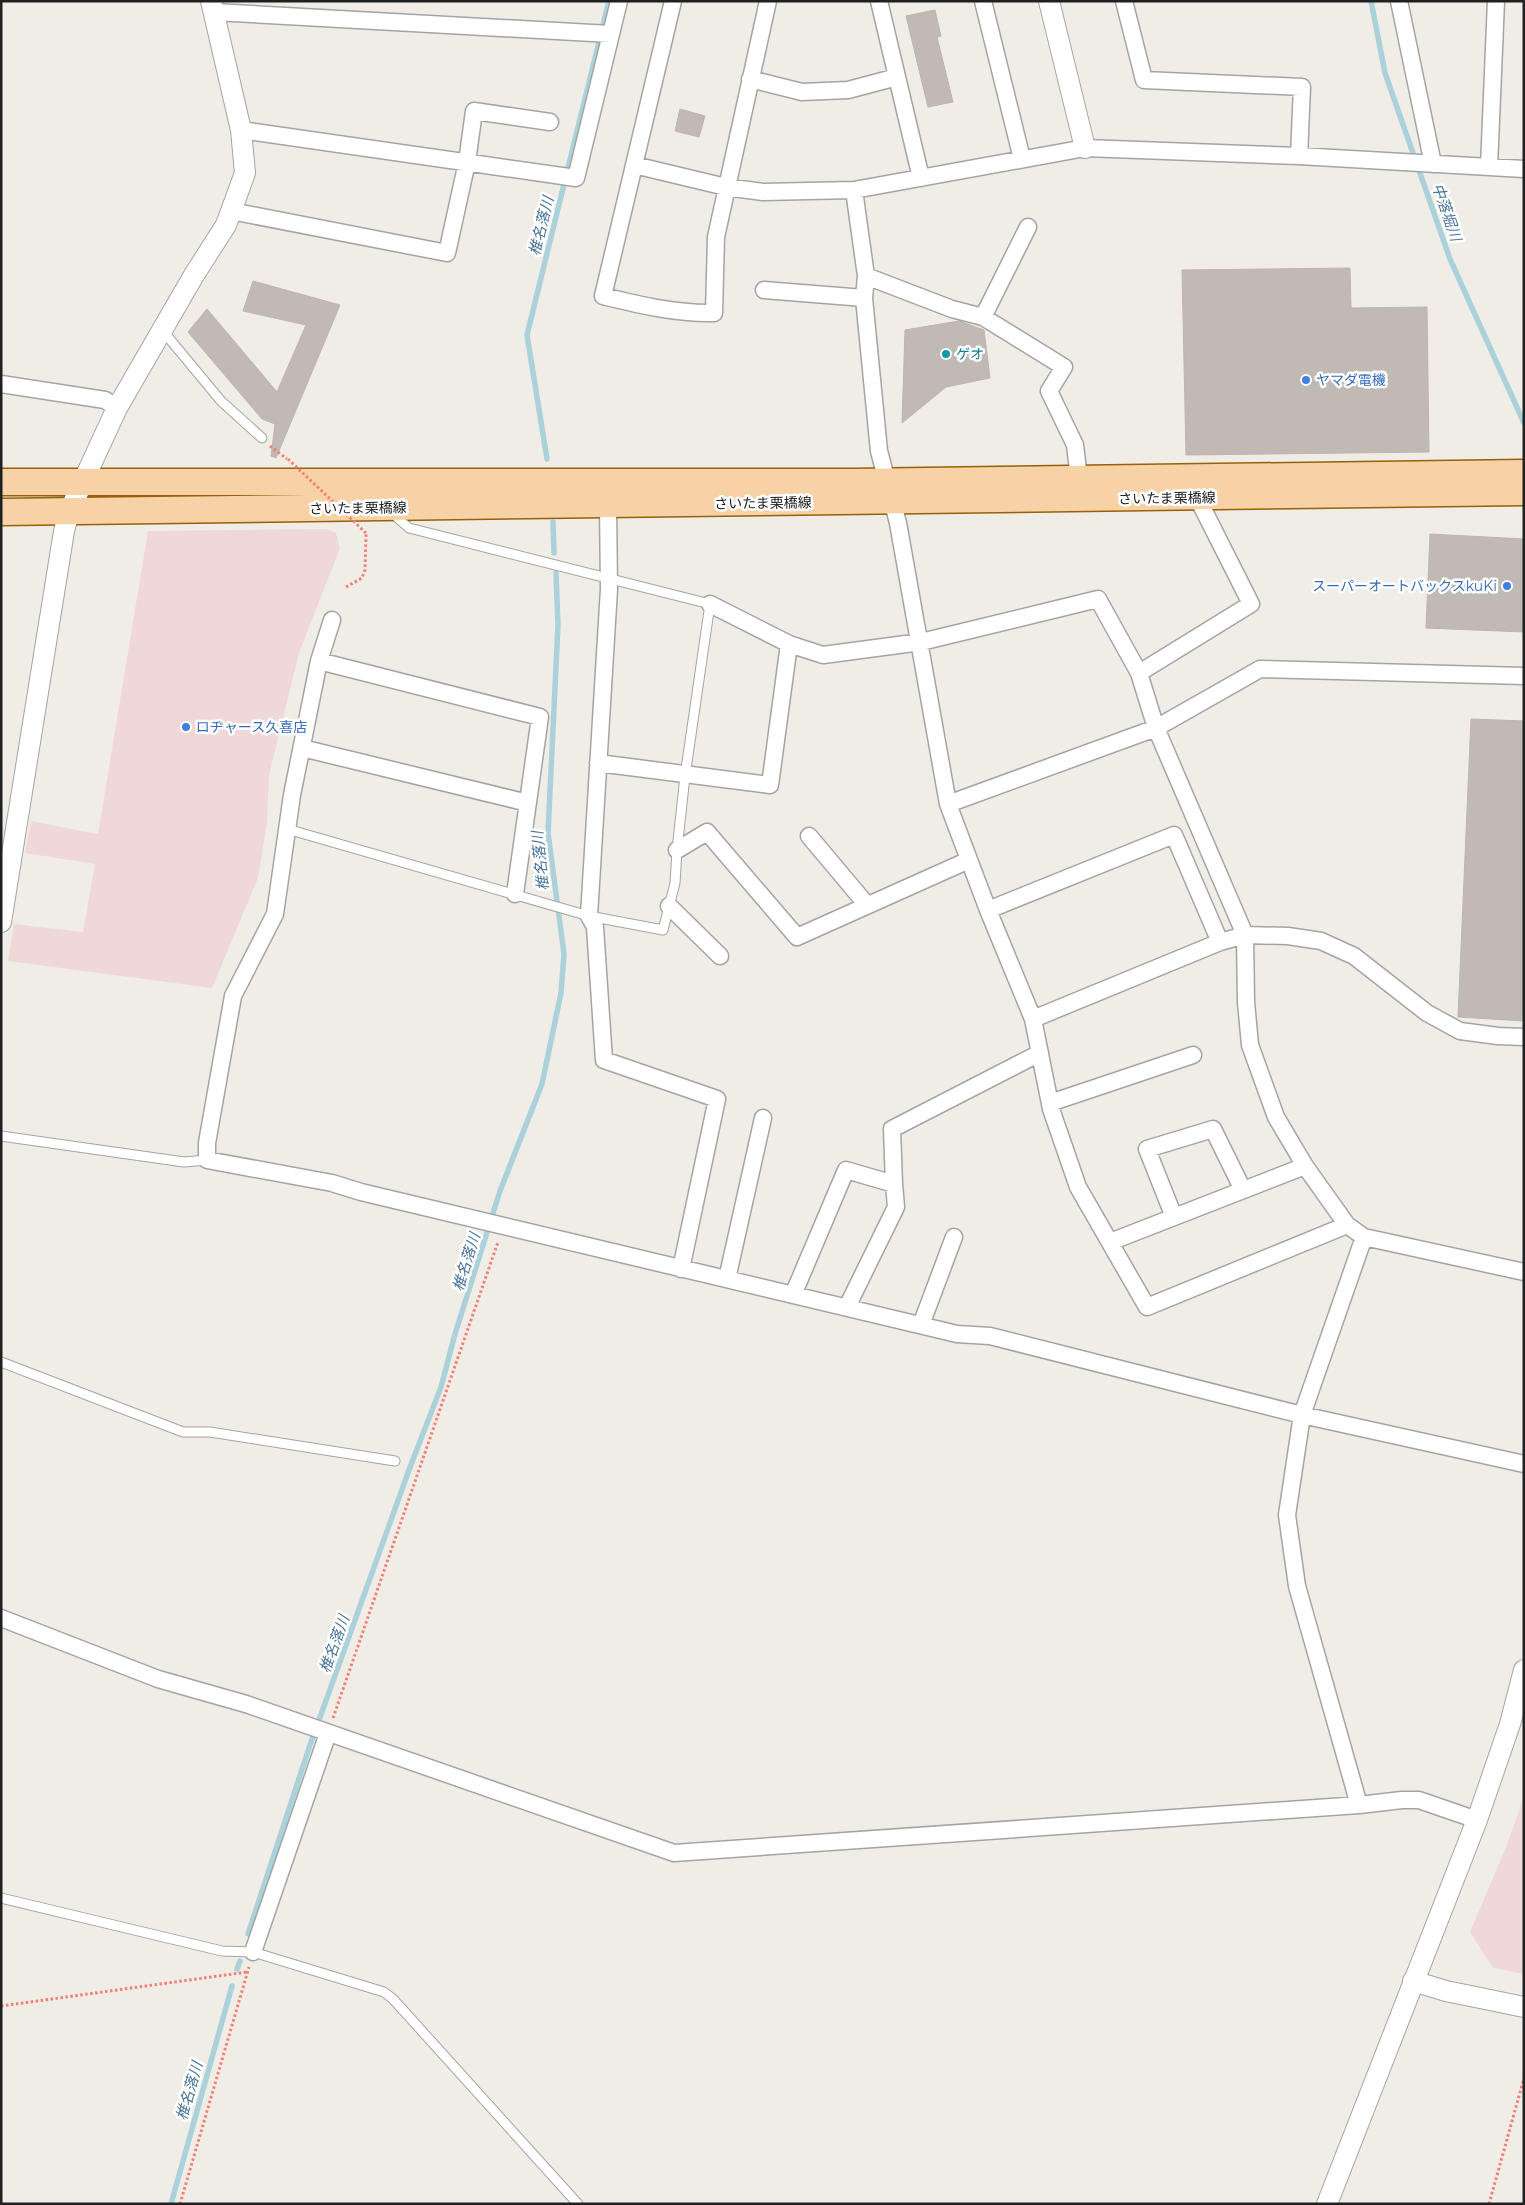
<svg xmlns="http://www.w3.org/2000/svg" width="1525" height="2205" font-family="Montserrat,'Noto Sans JP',sans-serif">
	<rect width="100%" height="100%" fill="#f0ede7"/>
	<path fill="#f0d8d8" d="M326 529 336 533 340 548 299 653 269 775 267 823 258 878 212 988 8 961 14 924 83 932 95 864 25 853 31 821 98 834 148 531Z
		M1524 1797V1974L1493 1968 1470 1932 1506 1847Z"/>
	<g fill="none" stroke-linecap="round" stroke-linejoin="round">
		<path stroke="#abd1db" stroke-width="5.5" d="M1371 1 1385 73 1450 259 1524 423
			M547 459 527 335 609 1
			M553 522 554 553
			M248 1934 310 1745 409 1470 441 1387 455 1334 500 1191 542 1084 561 993 564 954 548 833 558 625 556 573
			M237 1969 240 1961
			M171 2204 232 1986"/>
	</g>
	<path fill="#c1b9b4" stroke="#c1b4aa" d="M935 10 941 36 937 37 953 102 928 107 906 16Z
		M680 109 705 116 699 137 675 131Z
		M1350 268 1351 308 1427 307 1429 452 1186 455 1182 270Z
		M253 281 340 305 276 458 271 456 275 424 262 419 188 332 207 309 277 392 306 325 243 311Z
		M959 321 984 330 990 378 946 387 902 423 905 330Z
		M1430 534 1524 539V632L1426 628Z
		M1471 719 1524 721V1021L1458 1017Z"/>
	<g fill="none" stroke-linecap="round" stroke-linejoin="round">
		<g stroke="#a4a4a4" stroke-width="11">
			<path id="service" d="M163 331 221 401 262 438
				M287 829 589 916 663 930 675 883 677 850 685 776 710 604 409 528 392 513
				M1 1136 184 1162 207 1160
				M1 1362 183 1432H210L395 1461
				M1 1898 222 1951 253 1952 384 1992 393 1999 578 2204"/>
		</g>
		<g stroke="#a4a4a4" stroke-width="19">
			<path id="minor" d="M673 1 603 296C640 305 676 314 714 313L716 237 768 1
				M879 1 921 178
				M983 1 1022 159
				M1124 1 1144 80 1302 87 1299 156
				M1399 1 1433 164
				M214 12 610 34
				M750 79 802 92 848 90 897 77
				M241 130 576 178 619 1
				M634 165 726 187 763 192 854 190 1085 148 1299 156 1524 169
				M1489 167 1496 1
				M854 190 866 276 864 298 879 451 898 523 948 804 988 910 1033 1019 1051 1109 1078 1187 1147 1307 1347 1225
				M231 211 447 253 467 162 474 111 550 122
				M866 276 952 309 983 317 1064 367 1049 391 1075 445 1079 479
				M764 290 864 298
				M983 317 1028 227
				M1 384 105 400 117 408
				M608 505 609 589 589 916 595 927 604 1060 717 1099 681 1269
				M332 620 319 661 292 795 275 914 233 996 207 1143V1160L332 1183 361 1192 957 1334 990 1336 1302 1415 1524 1464
				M789 644 823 655 921 642 1098 599 1139 673 1156 728 1245 935 1246 1002 1250 1045 1276 1117 1305 1166 1347 1225 1364 1237 1524 1272
				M319 661 540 717 515 894
				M1139 673 1251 604 1197 497
				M302 748 528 803
				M598 763 770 785 789 644 710 604
				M948 804 1156 728 1260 669 1524 676
				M809 836 867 905
				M677 850 707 832 797 937 969 860
				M669 906 720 956
				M988 910 1174 835 1220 942
				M1033 1019 1220 942 1245 935 1288 936 1321 941 1354 956 1427 1013 1460 1031 1498 1036 1524 1037
				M1050 1103 1193 1055
				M1174 1217 1147 1149 1213 1129 1243 1190
				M1110 1242 1305 1166
				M727 1279 763 1118
				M793 1295 846 1170 894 1184 892 1129 1040 1053
				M847 1307 896 1207 894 1184
				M921 1325 954 1237
				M1 1618 158 1679 246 1704 674 1853 1359 1805 1402 1800H1419L1477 1820
				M1359 1805 1297 1586 1287 1515 1302 1415 1364 1237
				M253 1952 328 1733"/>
		</g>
		<g stroke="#a4a4a4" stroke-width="22">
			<path id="tertiary" d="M1049 1 1085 148
				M1 922 64 531 69 512 117 408 194 275 226 225 245 173 241 130 211 1
				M1413 1981 1446 1991 1524 2007
				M1327 2204 1477 1820 1510 1724 1524 1670"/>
		</g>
		<g stroke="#946209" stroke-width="29">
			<path id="primary" d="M1 482H852L1524 473
				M1 512 1524 492"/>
		</g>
		<path stroke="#f28077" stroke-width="3" stroke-dasharray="2.5 2.5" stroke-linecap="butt" d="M270 446 287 459
			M346 587 362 578 365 570 366 533
			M333 1718 498 1242
			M1 2006 247 1972
			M180 2204 249 1967
			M1489 2204 1524 2078"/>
		<use href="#service" stroke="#fff" stroke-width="9"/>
		<use href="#minor" stroke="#fff" stroke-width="16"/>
		<use href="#tertiary" stroke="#fff" stroke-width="20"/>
		<use href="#primary" stroke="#f7d2a6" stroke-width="26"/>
		<path stroke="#f28077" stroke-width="3" stroke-dasharray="2.5 2.5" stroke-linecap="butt" d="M288 459 366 533"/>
	</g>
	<circle fill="#0f9aa8" stroke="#fff" stroke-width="2" cx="946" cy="354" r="5"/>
	<g fill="#3f7fe0" stroke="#fff" stroke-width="2">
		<circle cx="1306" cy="380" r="5"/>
		<circle cx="1507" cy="586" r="5"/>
		<circle cx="186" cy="727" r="5"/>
	</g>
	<g text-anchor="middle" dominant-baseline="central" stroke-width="5" stroke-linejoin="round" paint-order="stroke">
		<g font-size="14" fill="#0d838f" stroke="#fff" text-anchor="start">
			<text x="956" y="354">ゲオ</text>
		</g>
		<g font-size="14" fill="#366cbe" stroke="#fff" text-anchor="start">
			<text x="1316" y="380">ヤマダ電機</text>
			<text x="1497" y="586" text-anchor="end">スーパーオートバックスkuKi</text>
			<text x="196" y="727">ロヂャース久喜店</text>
		</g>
		<g font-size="14" fill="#202020" stroke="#fff">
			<text transform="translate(1167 498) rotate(-1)">さいたま栗橋線</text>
			<text transform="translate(763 503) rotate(-1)">さいたま栗橋線</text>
			<text transform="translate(358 508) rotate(-1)">さいたま栗橋線</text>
		</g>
		<g font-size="15" font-style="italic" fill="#4b769c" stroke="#fff">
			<text transform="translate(1447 212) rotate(71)">中落堀川</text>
			<text transform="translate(541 226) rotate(-76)">椎名落川</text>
			<text transform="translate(540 861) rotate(-96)">椎名落川</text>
			<text transform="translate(466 1262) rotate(-73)">椎名落川</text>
			<text transform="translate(334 1644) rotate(-70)">椎名落川</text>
			<text transform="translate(189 2091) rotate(-74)">椎名落川</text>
		</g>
	</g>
	<rect width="1525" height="2205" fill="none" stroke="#202020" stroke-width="5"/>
</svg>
